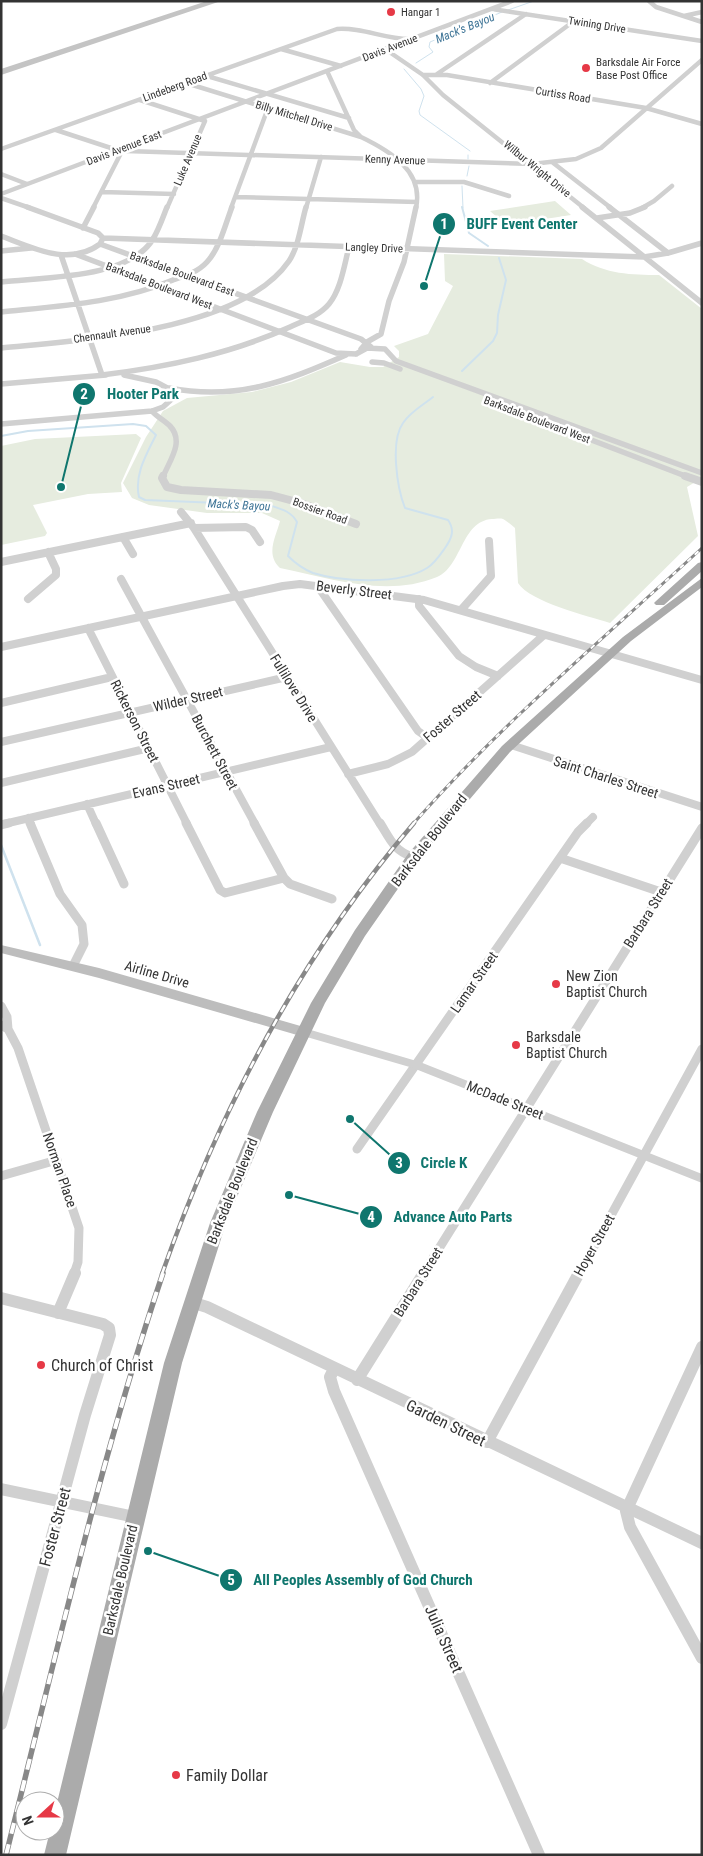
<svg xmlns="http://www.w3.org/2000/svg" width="703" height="1856" font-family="'Roboto Condensed',sans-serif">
	<rect width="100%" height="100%" fill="#fff"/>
	<path fill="#e6ecdf" d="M555 201 571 215 506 225 490 211Z
		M444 254 582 259C605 274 632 275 659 275L702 309V478L687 487 698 536 610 623C588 616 530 602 518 583L515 528C511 525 507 521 503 519 500 518 495 519 492 519 461 521 462 567 437 577 386 598 330 578 280 568 265 554 276 537 280 521L262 513H207L149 505 132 498 123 483 146 437 163 411 187 398 252 392 291 382 340 362 370 367H383L399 357V351L394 346 428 334 453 286 445 281Z
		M136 434 141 438 121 483 122 492 88 494 33 505 47 533 45 536 1 545V446L35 439Z"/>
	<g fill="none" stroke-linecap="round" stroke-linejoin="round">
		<path stroke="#cfe2ee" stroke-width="1" d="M508 10 534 1
			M416 63 433 52 429 47 430 42 502 12
			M404 69 421 89 424 96 419 111 420 115 470 151
			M468 155V159
			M467 176 469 166
			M462 186 463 208"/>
		<path stroke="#cfe2ee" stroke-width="2" d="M462 207 469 233 488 246
			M462 371 493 341 497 333 498 315 506 280 499 258
			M1 436 28 431 133 424 146 426 156 435C146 455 134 475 139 497L145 500 269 505C281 509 291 511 297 522L288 556C296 564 303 569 313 573 342 582 400 585 427 568 434 564 440 555 445 548 452 538 455 530 448 520L405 508C397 488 390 441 403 423 410 412 423 405 433 397"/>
		<path stroke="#cfe2ee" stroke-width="2.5" d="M1 845 40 945"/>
		<path fill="#c4c4c4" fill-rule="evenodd" d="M207 1H221L1 75V69Z"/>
		<path stroke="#d0d0d0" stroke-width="4.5" d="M649 1 656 7 702 22
			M492 9 702 41
			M684 16 702 12
			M281 49 341 66
			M385 49 423 75 443 95 584 208
			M327 71 354 130 361 137
			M437 74 526 14
			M423 75H447L646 108 702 124
			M207 76 349 118
			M186 83 361 137C390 151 424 171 416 208
			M490 83 574 21
			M140 100 205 121 167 208
			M56 130 117 150 126 151 532 164 576 159 601 148 702 60
			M1 149 337 29C362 27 384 39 409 39
			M552 162 611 208
			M1 174 27 184
			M415 182H464L509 196
			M102 192 174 194
			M1 194 512 1
			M235 197 417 202
			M1 198 30 208
			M93 208 120 155V152L117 150
			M231 208 268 108
			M306 208 321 157
			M642 208 654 201 672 186"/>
		<path stroke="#d0d0d0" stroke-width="5.5" d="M27 207 98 233 103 238 100 244
			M582 207 702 303
			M609 207 668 253
			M597 218 630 213 645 207
			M83 228 94 207
			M1 236C33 248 69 267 100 244
			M103 238 644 257 668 253 702 243
			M100 244 361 339 371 347
			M1 251 31 248
			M75 254 336 353 356 354
			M61 255 102 375C167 367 230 354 290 327 303 321 319 316 329 304 341 289 344 266 349 247
			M1 282C44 277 129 279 153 239 159 229 163 217 167 207
			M1 312C60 306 118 303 173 280 185 276 198 272 207 262 220 248 225 225 232 207
			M1 348C80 340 240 332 289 261 299 246 301 224 306 207
			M361 349 367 342 381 334 389 301 404 262 416 207
			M356 354 367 348 385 349 396 361 702 473
			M372 362 384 363 400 369
			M1 384 106 375
			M169 388C237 401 285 382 346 355
			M152 411C157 417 165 421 170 426 185 442 169 461 163 477
			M1 424 152 411 163 407 173 398V391L156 382 124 375
			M560 428 688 477"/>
		<path stroke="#d0d0d0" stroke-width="8" d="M163 476 162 478 167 487 181 490 271 495 301 503 356 524
			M685 476 702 482
			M181 512 194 528 380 824
			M194 528 246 527 252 530 260 542
			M123 537 133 554
			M1 562 191 523
			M121 579 255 824
			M319 585 321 591 418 731 428 738
			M28 599 56 575V569L48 552
			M419 599V606L459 656 476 667 498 676
			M461 610 491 576 489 541
			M88 628 187 824
			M1 647 283 586 300 584 424 600 702 680
			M1 703 112 677
			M1 742 287 677
			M511 745 702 807
			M348 774 388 764 412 752 544 635
			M1 783 149 748
			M87 804 96 824
			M28 818 31 824
			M4 824 331 747
			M586 824 593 817"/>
		<path stroke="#d0d0d0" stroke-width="9" d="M30 823 60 894 82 925 84 944 73 966
			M96 823 124 884
			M186 823 220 890 225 893 284 878
			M254 823 284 878 290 884 332 899
			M380 823C390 839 394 851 413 857
			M1 825 9 823
			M560 858 661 892
			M1 1006 7 1017 8 1029
			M1 1025 8 1029 18 1048 79 1228 78 1262 74 1274
			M357 1149 578 832 587 823
			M1 1176 57 1160
			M423 1274 702 828
			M579 1274 702 1049"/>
		<path stroke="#d0d0d0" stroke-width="12" d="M1 1298 103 1324 109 1328 110 1335 85 1415 1 1724
			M191 1302 207 1307 702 1543
			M58 1313 75 1273
			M702 1347 626 1511 630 1527 702 1658
			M334 1369 330 1377 334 1391 539 1855
			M357 1380 424 1273
			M487 1442 579 1273
			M1 1489 135 1517"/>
		<path fill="#d0d0d0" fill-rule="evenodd" d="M304 1028 420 1062 702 1174V1183L413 1068 300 1035 299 1032 300 1029Z"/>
		<path fill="#bdbdbd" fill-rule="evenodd" d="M1 945 99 968 304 1027 309 1029 311 1032 309 1035 304 1037 99 978 1 953Z"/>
		<path fill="#ababab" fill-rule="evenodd" d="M702 562V571L664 605H656L654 603 656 601 698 563Z
			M702 578V587L631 641 510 752 418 860 365 936 325 1003 273 1112 226 1223 182 1363 66 1855H44L50 1831H55V1811L164 1363 210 1223 257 1112 311 1003 355 930 408 854 502 746 623 637Z"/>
		<g stroke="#888" stroke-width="3">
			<path id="rail-far2" d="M413 824C501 724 604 638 702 548"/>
		</g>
		<g stroke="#888" stroke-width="4.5">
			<path id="rail-far1" d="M162 1274C219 1111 301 955 414 823"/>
		</g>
		<g stroke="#888" stroke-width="5.5">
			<path id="rail" d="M6 1855C55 1660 99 1463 163 1273"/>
		</g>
		<use href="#rail-far2" stroke="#fff" stroke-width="2" stroke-dasharray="5" stroke-linecap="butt"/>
		<use href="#rail-far1" stroke="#fff" stroke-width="2.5" stroke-dasharray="8" stroke-linecap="butt"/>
		<use href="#rail" stroke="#fff" stroke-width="4" stroke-dasharray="11" stroke-linecap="butt"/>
	</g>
	<g fill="#e63946" stroke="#fff" stroke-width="2">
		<circle cx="391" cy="12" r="5"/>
		<circle cx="586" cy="68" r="5"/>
		<circle cx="556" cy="984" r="5"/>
		<circle cx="516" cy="1045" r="5"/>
		<circle cx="41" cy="1365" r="5"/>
		<circle cx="176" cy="1775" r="5"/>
	</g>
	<g text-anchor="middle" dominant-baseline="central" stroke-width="5" stroke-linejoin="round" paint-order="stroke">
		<g font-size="11" fill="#333" stroke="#fff" text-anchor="start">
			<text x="401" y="12">Hangar 1</text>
			<text x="596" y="62">Barksdale Air Force<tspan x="596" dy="13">Base Post Office</tspan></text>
		</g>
		<g font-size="11" fill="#333" stroke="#fff">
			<text transform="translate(597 25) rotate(9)">Twining Drive</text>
			<text transform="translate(390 48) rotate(-21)">Davis Avenue</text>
			<text transform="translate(175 87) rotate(-20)">Lindeberg Road</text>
			<text transform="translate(563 95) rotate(9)">Curtiss Road</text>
			<text transform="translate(294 116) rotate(17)">Billy Mitchell Drive</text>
			<text transform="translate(124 148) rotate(-21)">Davis Avenue East</text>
			<text transform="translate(188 160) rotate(-67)">Luke Avenue</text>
			<text transform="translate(395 160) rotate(2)">Kenny Avenue</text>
			<text transform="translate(537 169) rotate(39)">Wilbur Wright Drive</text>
			<text transform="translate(374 248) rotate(2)">Langley Drive</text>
			<text transform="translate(182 274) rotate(20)">Barksdale Boulevard East</text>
			<text transform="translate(159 286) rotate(21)">Barksdale Boulevard West</text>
			<text transform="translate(112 334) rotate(-8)">Chennault Avenue</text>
			<text transform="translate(537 420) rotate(21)">Barksdale Boulevard West</text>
			<text transform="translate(320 511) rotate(20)">Bossier Road</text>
		</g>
		<g font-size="12" font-style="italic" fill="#3f7597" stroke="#fff">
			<text transform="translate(465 28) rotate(-22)">Mack's Bayou</text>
			<text transform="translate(239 505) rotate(3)">Mack's Bayou</text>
		</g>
		<g font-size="14" fill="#333" stroke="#fff">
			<text transform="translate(354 590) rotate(7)">Beverly Street</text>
			<text transform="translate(294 688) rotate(58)">Fullilove Drive</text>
			<text transform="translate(188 699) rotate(-13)">Wilder Street</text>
			<text transform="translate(452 716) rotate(-41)">Foster Street</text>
			<text transform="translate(135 721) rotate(63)">Rickerson Street</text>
			<text transform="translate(215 752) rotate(62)">Burchett Street</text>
			<text transform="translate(606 777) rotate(18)">Saint Charles Street</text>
			<text transform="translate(166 786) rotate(-13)">Evans Street</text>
			<text transform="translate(429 840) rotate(-52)">Barksdale Boulevard</text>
			<text transform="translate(648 913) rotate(-58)">Barbara Street</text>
			<text transform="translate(157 974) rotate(16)">Airline Drive</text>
			<text transform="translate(474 982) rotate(-55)">Lamar Street</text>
			<text transform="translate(505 1100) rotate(22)">McDade Street</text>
			<text transform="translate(60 1170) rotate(71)">Norman Place</text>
			<text transform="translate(232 1191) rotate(-68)">Barksdale Boulevard</text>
			<text transform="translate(594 1245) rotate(-61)">Hoyer Street</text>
			<text transform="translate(418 1282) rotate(-58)">Barbara Street</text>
			<text transform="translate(120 1580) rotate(-77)">Barksdale Boulevard</text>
		</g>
		<g font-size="14" fill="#333" stroke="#fff" text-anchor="start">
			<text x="566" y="976">New Zion<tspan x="566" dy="16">Baptist Church</tspan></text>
			<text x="526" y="1037">Barksdale<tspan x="526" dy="16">Baptist Church</tspan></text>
		</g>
		<g font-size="16" fill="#333" stroke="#fff" text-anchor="start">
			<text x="51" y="1365">Church of Christ</text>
			<text x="186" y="1775">Family Dollar</text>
		</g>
		<g font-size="16" fill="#333" stroke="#fff">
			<text transform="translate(446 1423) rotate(26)">Garden Street</text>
			<text transform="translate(55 1527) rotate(-75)">Foster Street</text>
			<text transform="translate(444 1639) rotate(66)">Julia Street</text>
		</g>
	</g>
	<path fill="none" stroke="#0f766e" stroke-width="2" d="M424 286L444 224M61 487L84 394M350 1119L399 1163M289 1195L371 1217M148 1551L231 1580"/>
	<g fill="#0f766e" stroke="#fff" stroke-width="2">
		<circle cx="424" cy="286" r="5"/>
		<circle cx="61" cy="487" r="5"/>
		<circle cx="350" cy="1119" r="5"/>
		<circle cx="289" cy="1195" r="5"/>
		<circle cx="148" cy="1551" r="5"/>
		<circle cx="444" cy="224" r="12"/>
		<circle cx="84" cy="394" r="12"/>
		<circle cx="399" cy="1163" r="12"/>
		<circle cx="371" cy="1217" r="12"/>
		<circle cx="231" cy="1580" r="12"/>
	</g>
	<g font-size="15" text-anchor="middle" font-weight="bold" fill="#fff">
		<text x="444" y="229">1</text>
		<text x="84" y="399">2</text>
		<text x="399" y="1168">3</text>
		<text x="371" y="1222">4</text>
		<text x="231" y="1585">5</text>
	</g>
	<g font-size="15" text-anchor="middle" font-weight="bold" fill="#0f766e" stroke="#fff" stroke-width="5" stroke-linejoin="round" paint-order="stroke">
		<text x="522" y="229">BUFF Event Center</text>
		<text x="143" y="399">Hooter Park</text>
		<text x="444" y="1168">Circle K</text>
		<text x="453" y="1222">Advance Auto Parts</text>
		<text x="363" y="1585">All Peoples Assembly of God Church</text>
	</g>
	<rect width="703" height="1856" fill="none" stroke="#333333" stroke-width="5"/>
	<g transform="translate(40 1816) rotate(249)"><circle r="24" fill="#ffffff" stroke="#adadad"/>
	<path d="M0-4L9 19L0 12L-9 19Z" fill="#e63946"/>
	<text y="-8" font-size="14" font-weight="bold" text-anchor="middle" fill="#333333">N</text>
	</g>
</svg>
